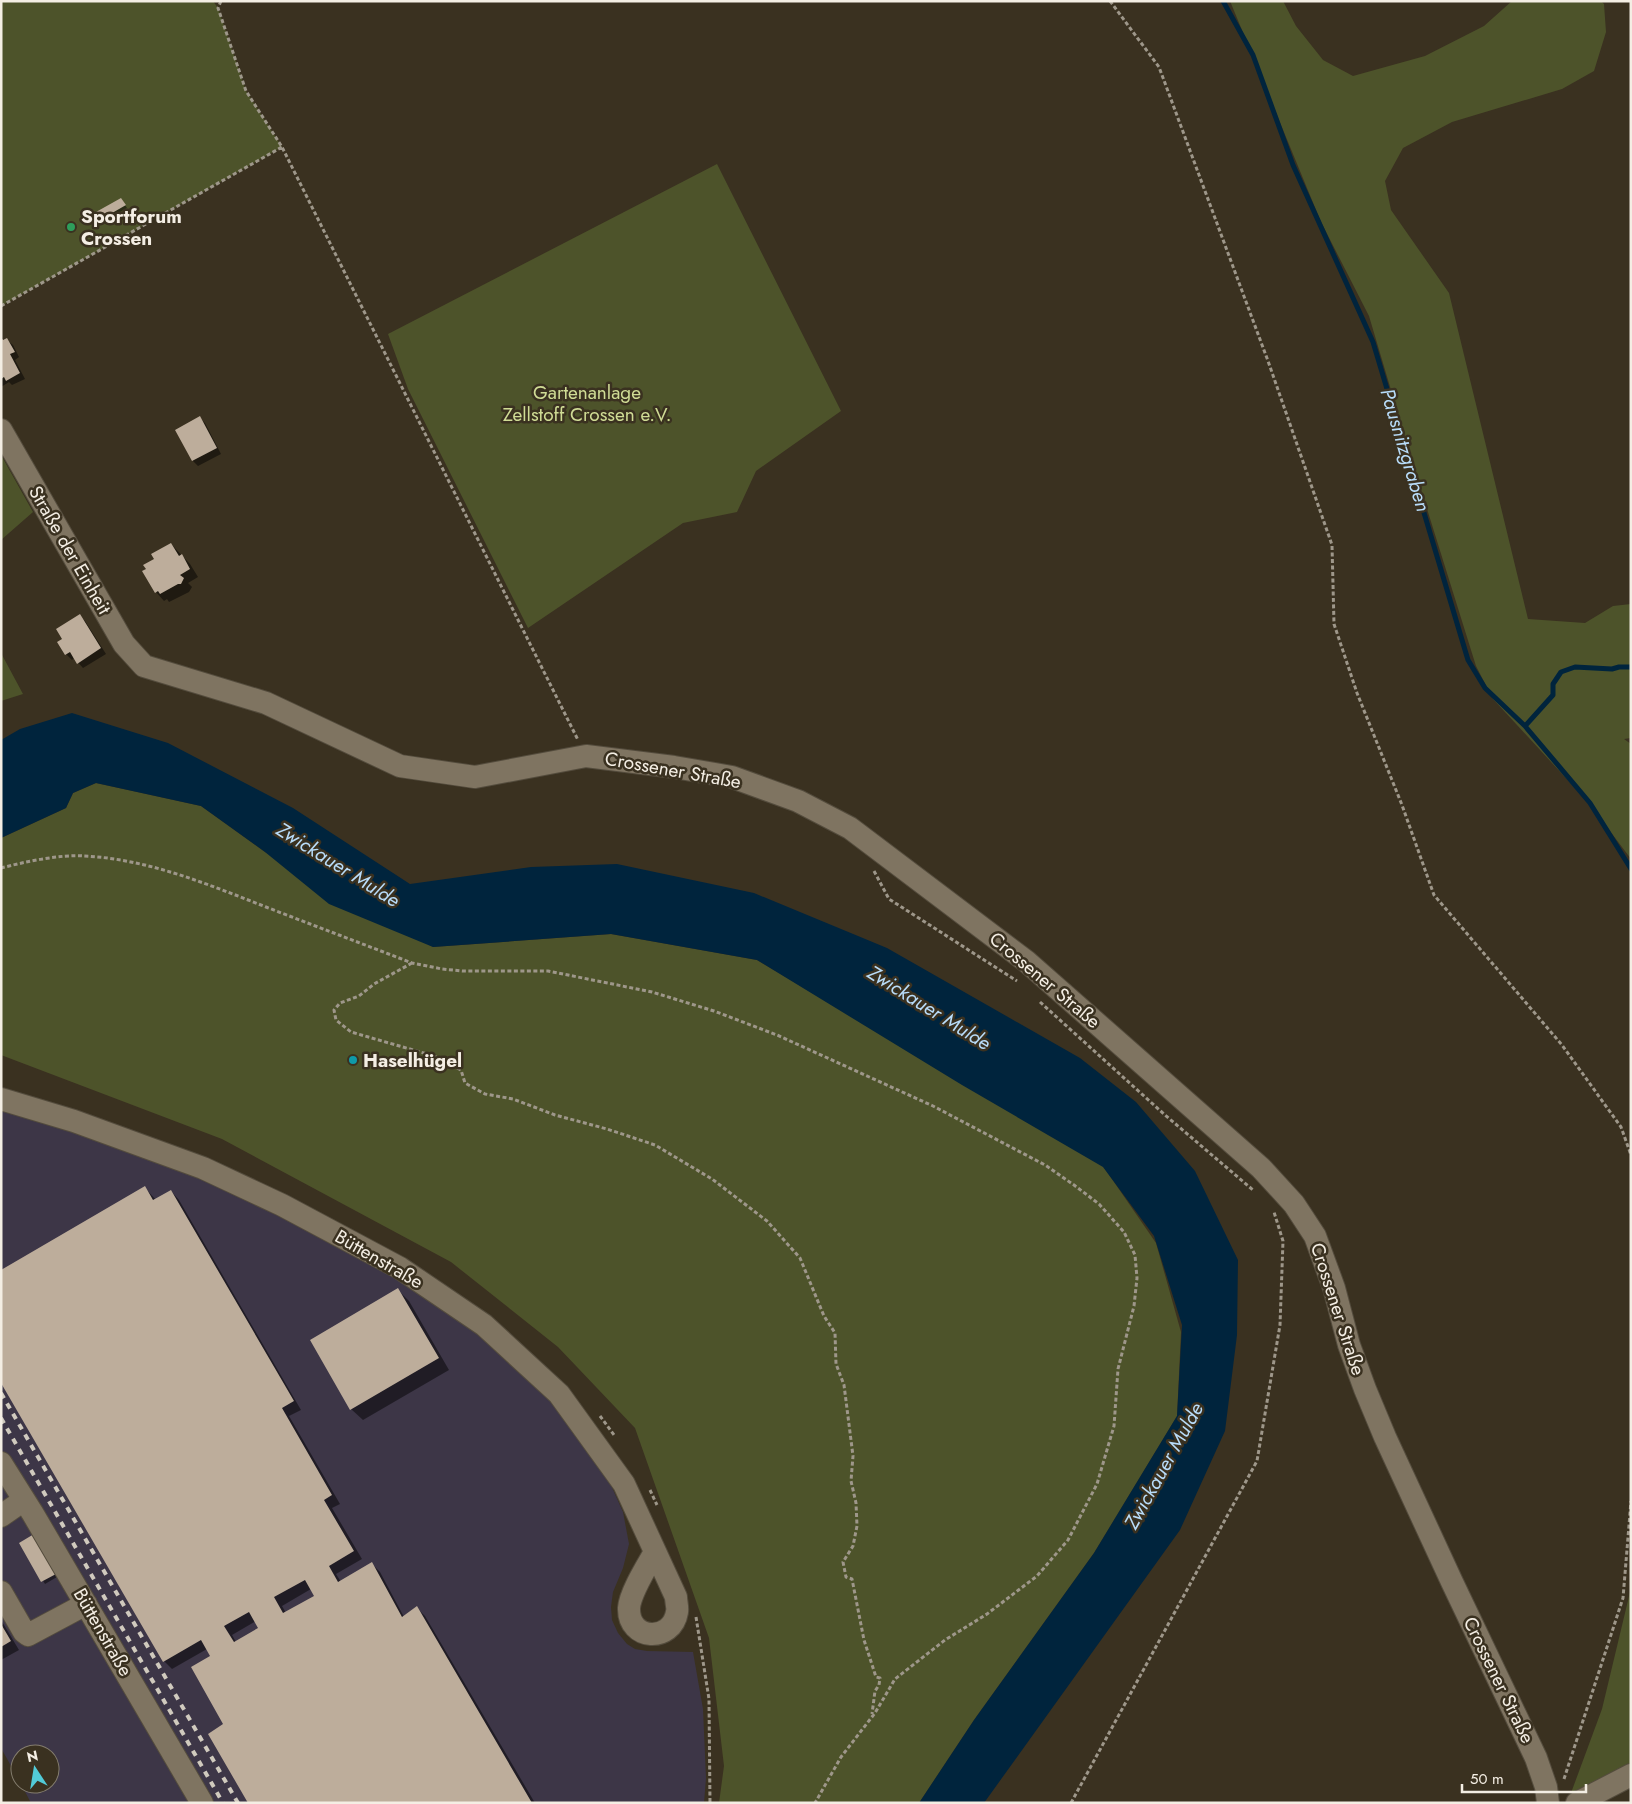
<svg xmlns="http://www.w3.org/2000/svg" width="1632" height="1804" font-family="Jost,sans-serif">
	<rect width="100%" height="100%" fill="#3a3120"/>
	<path fill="#3d3647" d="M1 1106 221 1184 401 1278 503 1352 556 1406 606 1474 623 1512 629 1544 623 1568 613 1592 611 1607 612 1620 618 1633 627 1644 635 1649 647 1651 693 1652 703 1709 706 1778 704 1803H31L21 1784H50V1754H20V1782L1 1748Z"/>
	<path fill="#4d532a" d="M1 1H213L218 8 246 91 282 147 1 306Z
		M1230 1H1283L1296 26 1323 60 1353 76 1425 56 1484 26 1512 1H1601L1604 4 1606 32 1594 71 1562 89 1452 122 1403 148 1385 181 1391 210 1449 293 1528 619 1585 623 1613 606 1631 604V738L1624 739 1631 744V859L1588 802 1493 699 1476 666 1413 464 1369 316 1321 222Z
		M717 164 841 411 756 471 737 512 683 523 528 628 408 389 388 334Z
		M1 455 33 512 1 540Z
		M1 653 23 694 1 701Z
		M96 783 201 806 265 852 433 947 611 934 757 960 1103 1166 1156 1243 1181 1332 1177 1416 1094 1553 974 1720 919 1803H719L724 1766 709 1638 635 1428 558 1347 451 1262 222 1139 1 1055V838L66 808 73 793Z
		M1631 1588V1763L1571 1793 1602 1709Z"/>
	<path fill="#00243d" d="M72 713 168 743 293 808 410 884 531 867 617 864 754 893 887 948 1080 1058 1136 1102 1195 1171 1238 1260 1237 1335 1225 1431 1180 1530 984 1803H919L974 1720 1094 1553 1177 1416 1182 1325 1154 1236 1103 1167 962 1085 757 960 611 934 433 947 329 904 265 852 201 806 96 783 73 793 66 808 1 838V740L20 729Z"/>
	<path fill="#0007" fill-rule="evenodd" d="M121 199 127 208 104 221 101 219Z
		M1 337 5 341 7 340 13 345 19 357 15 360 25 379 12 385 9 382 1 387Z
		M200 418 205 423 221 454 198 466 193 461Z
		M171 544 190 564 198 577 188 583 192 587 189 592 169 602 167 599 164 601 156 592V559Z
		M80 616 85 621 106 654 83 668 74 658 72 660 66 654 59 642 64 639Z
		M145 1188 156 1200 171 1191 179 1200 301 1410 289 1416 340 1504 332 1508 362 1559 336 1574 341 1582 372 1564 380 1572 404 1617 417 1608 425 1616 535 1803H249L225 1725 212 1656 207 1649 172 1669 164 1661ZM311 1589 316 1596 286 1613 282 1606ZM256 1621 260 1628 236 1642 232 1635Z
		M398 1290 409 1301 449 1370 363 1420 351 1409Z
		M33 1536 57 1577 45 1584 20 1543Z
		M1 1620 19 1650 1 1660Z"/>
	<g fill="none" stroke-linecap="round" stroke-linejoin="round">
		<path stroke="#00243d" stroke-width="5" d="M1223 1 1253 55 1293 165 1373 342 1468 660 1485 688 1525 726 1590 803 1631 869
			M1525 726 1553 695V684L1561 672 1575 667 1612 669 1619 667H1631"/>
	</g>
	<path fill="#bdad9b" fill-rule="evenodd" d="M121 198 126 205 100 220 96 212Z
		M1 337 3 340 7 338 15 352 10 354 20 373 6 381 4 377 1 379Z
		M200 416 217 448 192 461 175 430Z
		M171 543 179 556 182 554 190 569 180 575 184 578 181 584H178L160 594 158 591 155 593 142 571 146 569 143 565 154 559 151 554Z
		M80 614 101 648 77 664 70 652 65 655 57 642 62 639 56 629Z
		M145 1186 153 1200 171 1190 294 1401 282 1408 332 1495 324 1500 354 1551 329 1566 338 1582 372 1562 402 1617 417 1606 532 1803H248L208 1734 223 1724 191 1667 210 1656 201 1640 163 1662 1 1383V1270ZM305 1580 314 1596 283 1613 274 1597ZM249 1612 258 1628 234 1642 224 1626Z
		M398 1288 439 1358 350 1410 310 1340Z
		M34 1534 56 1574 41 1582 19 1543Z
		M1 1624 11 1641 1 1647Z"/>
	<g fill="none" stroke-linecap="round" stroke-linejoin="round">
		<g stroke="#544c3d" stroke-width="24">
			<path id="minor" d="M1 430 124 644 144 666 266 703 400 766 475 777 586 756 674 767 732 777 798 801 850 828 1026 961 1261 1168 1294 1204 1315 1236 1334 1288 1349 1345 1365 1389 1385 1437 1452 1582 1536 1758 1546 1787 1548 1803
				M1 1099 74 1121 203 1168 282 1205 400 1268 484 1325 559 1394 624 1484 676 1597C676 1602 678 1608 677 1612 672 1643 628 1641 629 1608 630 1593 647 1566 655 1552
				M1 1463 33 1514 202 1803
				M1 1516 24 1500
				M1 1592 24 1632 28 1635 86 1604
				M1577 1803 1631 1775"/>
		</g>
		<path stroke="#9e978a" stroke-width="3" stroke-dasharray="4 2.5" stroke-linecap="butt" d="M221 1 218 8 246 91 282 147 578 740
			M1110 1 1159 67 1268 361 1332 545 1334 624 1357 693 1402 805 1434 895 1562 1045 1621 1127 1631 1155
			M1 306 282 147
			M1 868C24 862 61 854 84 856 148 859 207 884 266 907 315 926 363 944 412 963L442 969 463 971H548L652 992 714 1011 777 1035 933 1106 1045 1165 1074 1185 1099 1204 1124 1232 1135 1255 1137 1278 1134 1306 1118 1369 1114 1426 1097 1484 1068 1540 1037 1576 987 1614 945 1640 895 1679 875 1713 841 1757 815 1803
			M874 871 889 899 1017 981
			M412 963 374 984 359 996 340 1003 334 1010 336 1020 351 1032 434 1056 461 1070 465 1083 485 1094 513 1099 555 1115 607 1129 655 1145 712 1179 767 1221 800 1258 824 1316 835 1333 836 1364 844 1385 853 1456 851 1481 856 1503 857 1526 853 1546 843 1562 846 1577 852 1579 864 1640 876 1677 880 1678 879 1685 875 1691 872 1714
			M1040 1002 1165 1115 1253 1190
			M600 1416 614 1435
			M650 1490 657 1505
			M696 1617 709 1699 710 1803
			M1564 1779 1623 1598 1631 1501
			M1071 1803 1257 1461 1280 1325 1283 1241 1274 1212"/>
		<use href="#minor" stroke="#7f7461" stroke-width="22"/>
		<path stroke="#d0cabe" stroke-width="4" stroke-dasharray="6 6" stroke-linecap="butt" d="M1 1393 238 1803
			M1 1418 223 1803"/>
	</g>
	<circle fill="#2e9e5b" stroke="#3a3120" stroke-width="2" cx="71" cy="227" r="5"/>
	<circle fill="#0f9aa8" stroke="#3a3120" stroke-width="2" cx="353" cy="1060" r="5"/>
	<g text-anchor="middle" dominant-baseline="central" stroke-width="5" stroke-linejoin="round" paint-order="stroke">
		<g font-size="19" font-weight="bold" fill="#f4eee4" stroke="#3a3120" text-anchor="start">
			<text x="81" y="216">Sportforum<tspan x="81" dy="22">Crossen</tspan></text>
			<text x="363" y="1060">Haselhügel</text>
		</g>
		<g font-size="19" fill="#d0dc95" stroke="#3a3120">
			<text x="587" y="392">Gartenanlage<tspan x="587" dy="22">Zellstoff Crossen e.V.</tspan></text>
		</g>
		<g font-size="19" fill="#f4eee4" stroke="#3a3120">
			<text transform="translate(70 550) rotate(60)">Straße der Einheit</text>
			<text transform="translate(673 770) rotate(10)">Crossener Straße</text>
			<text transform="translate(1045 980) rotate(40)">Crossener Straße</text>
			<text transform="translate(379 1259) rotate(30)">Büttenstraße</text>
			<text transform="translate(1338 1309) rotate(72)">Crossener Straße</text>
			<text transform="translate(103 1632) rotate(60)">Büttenstraße</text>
			<text transform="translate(1499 1680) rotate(64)">Crossener Straße</text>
		</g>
		<g font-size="20" font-style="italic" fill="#b8dcf9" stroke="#3a3120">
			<text transform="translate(1405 450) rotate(73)">Pausnitzgraben</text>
			<text transform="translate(338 865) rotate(32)">Zwickauer Mulde</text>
			<text transform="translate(929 1008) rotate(32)">Zwickauer Mulde</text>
			<text transform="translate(1164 1466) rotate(-61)">Zwickauer Mulde</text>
		</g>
	</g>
	<rect width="1632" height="1804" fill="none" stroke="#f4eee4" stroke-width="5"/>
	<g transform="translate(35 1769) rotate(348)"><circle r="24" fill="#3a3120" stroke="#847d6e"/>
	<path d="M0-4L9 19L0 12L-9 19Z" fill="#52cbd8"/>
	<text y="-8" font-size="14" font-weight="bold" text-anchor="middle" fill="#f4eee4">N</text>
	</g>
	<path d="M1462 1784v8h124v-8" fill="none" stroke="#f4eee4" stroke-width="2.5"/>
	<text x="1470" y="1784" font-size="15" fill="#f4eee4" stroke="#3a3120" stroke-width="4" paint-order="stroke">50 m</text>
</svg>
